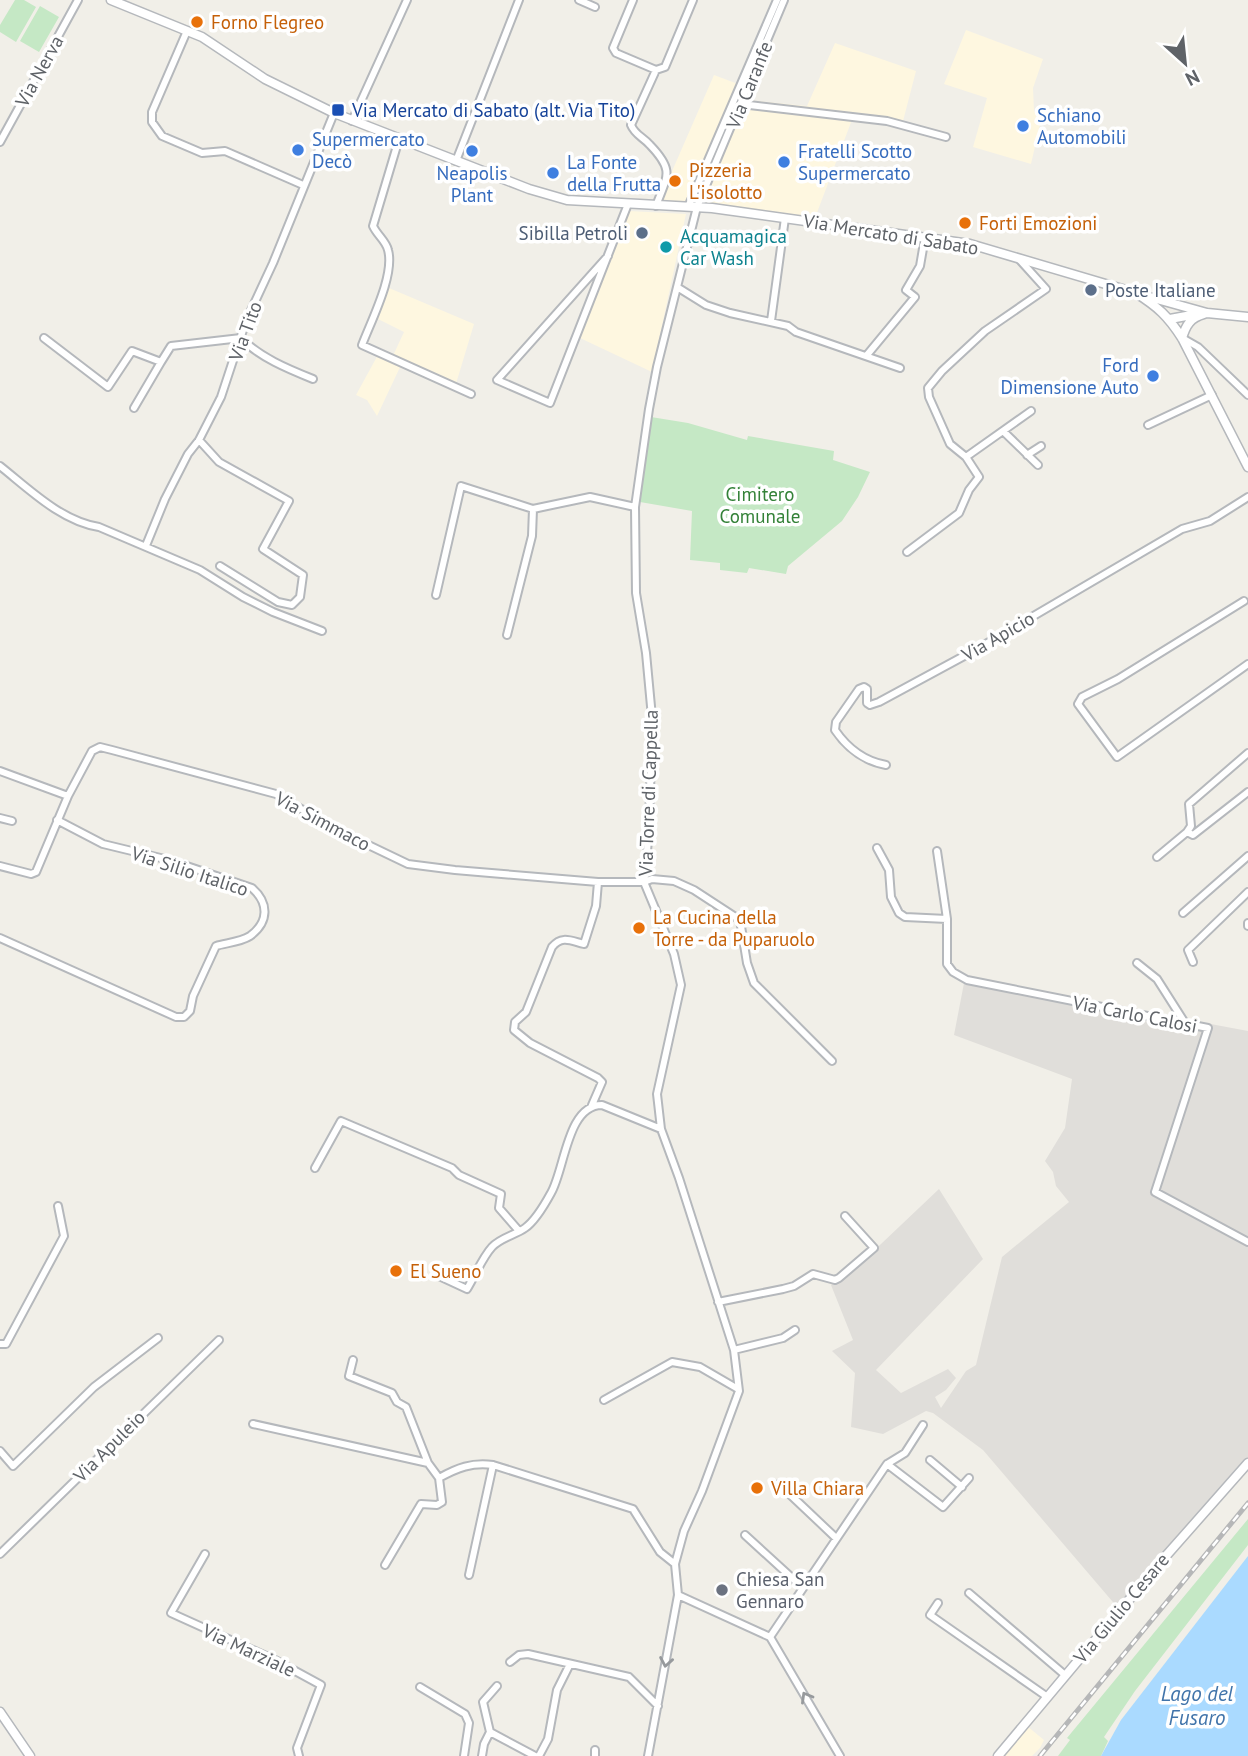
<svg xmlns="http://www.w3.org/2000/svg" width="1248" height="1756" font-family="'PT Sans',sans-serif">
	<rect width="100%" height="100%" fill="#f1efe8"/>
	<path fill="#fef7e0" d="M966 30 1043 59 1033 88 1034 111 1042 116 1031 164 973 147 987 98 944 84Z
		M835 43 916 71 902 125 853 117 815 218 659 201 714 75 746 87 748 100 807 106Z
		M629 211 686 214 652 372 580 338Z
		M389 288 474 324 455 387 402 363 377 416 367 400 356 395 379 353 391 360 404 332 378 319Z
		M1027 1726 1044 1740 1040 1748 1032 1756H1004Z"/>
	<path fill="#e0deda" d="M965 978 1248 1031V1463L1118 1608 983 1450 933 1413 926 1411 883 1434 851 1427 855 1373 832 1351 853 1340 831 1285 862 1262 939 1189 983 1259 876 1370 901 1393 948 1369 956 1378 946 1390 935 1397 941 1408 966 1371 976 1365 1002 1257 1069 1202 1056 1186 1053 1172 1045 1161 1065 1128 1072 1079 954 1035Z"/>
	<path fill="#c5e8c5" d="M15 0H24L36 7 16 42 0 32V25Z
		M40 6 59 17 39 52 20 41Z
		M651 417 688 423 747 440 748 436 834 451 833 460 870 472 858 497 842 521 788 566 786 574 749 568 747 573 720 570V563L690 560 692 511 640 502Z
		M1248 1519V1545L1135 1691 1104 1737 1108 1741 1101 1756H1058L1070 1740 1067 1738Z"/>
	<path fill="#aadaff" d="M1248 1556V1756H1101L1121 1720Z"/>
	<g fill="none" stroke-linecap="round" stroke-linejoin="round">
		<g stroke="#b5b8bc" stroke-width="10">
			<path id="minor" d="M579 0 595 7
				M633 0 613 48 616 53 656 70
				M187 31 152 112V122L162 136 202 153 225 151 303 185
				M741 104 887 121 946 137
				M352 121 407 0
				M399 139 373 226C377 235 386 241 388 250 395 275 371 321 362 345L471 394
				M0 142 78 0
				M456 161 519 0
				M656 206C667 176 675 171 650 145 643 137 635 135 631 125L656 70 665 67 693 0
				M688 207 777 0
				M608 256 497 380 550 403 628 204
				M677 287 706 305 730 313 788 326 796 332 900 368
				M771 321 785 218
				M44 338 108 387 132 351 161 362 171 346 241 338C259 357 288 369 313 379
				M1184 339 1198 347 1248 395
				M867 355 915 297 906 290 920 266 925 237
				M134 408 161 362
				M1148 425 1212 395
				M1003 431 1038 465
				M199 440 219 462 289 501 263 549 303 575 300 597 292 605 278 602 220 566
				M1027 455 1041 446
				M966 457 1031 411
				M0 466C29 489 61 521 99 527L200 570 243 597 273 612 322 631
				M147 543 165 499 188 454 199 440 221 397 246 321 273 263 334 113
				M907 552 959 513 969 490 979 477 966 457 950 444 929 397 928 388 942 371 985 331 1046 289 1019 259
				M436 595 461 486 533 509 590 497 635 507
				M1244 601 1118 679 1082 697 1078 704 1117 757 1248 664
				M507 635 532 536 533 509
				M886 765C864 761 848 749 835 730L836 722 859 689 864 687 867 689V703L870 705 879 702 977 649 1182 529 1210 521 1248 497
				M0 771 68 796
				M0 818 12 821
				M1187 832 1191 826 1189 804 1248 753
				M877 848 889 870 891 897 899 913 905 917 947 919
				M937 851 947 919V964L953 972 967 980 1208 1028 1155 1192 1248 1242
				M1157 857 1187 832 1193 835 1248 792
				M0 866 31 874 36 872 68 796 92 751 100 747 112 750 276 794 335 829 408 864 455 870 598 882H644L652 879 674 881 694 890 740 920 747 963 754 983 832 1061
				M1183 913 1248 856
				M1248 923V926
				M0 938 176 1017H184L190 1011 193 996 216 946C226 943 241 942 250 936 269 922 269 903 252 888L169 860 103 844 57 820
				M1193 962 1188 950 1248 892
				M1137 963 1157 979 1185 1023
				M592 1105 602 1082 598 1078 530 1043 514 1030 515 1022 526 1012 552 947C562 935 571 941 584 944L596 906 598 882
				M315 1168 341 1121 452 1168 459 1175 501 1194 499 1208 519 1231
				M439 1276 467 1289C475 1276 482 1258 492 1247 500 1238 515 1235 525 1228 535 1221 545 1204 551 1193 565 1169 567 1105 602 1105L661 1129
				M718 1302 783 1289 794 1286 813 1274 835 1280 839 1278 874 1248 845 1216
				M0 1344H6L64 1236 58 1206
				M734 1350 783 1338 795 1330
				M353 1360 349 1376 392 1393 397 1402 406 1407 428 1463
				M604 1400 672 1362 700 1367 738 1389
				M253 1424 428 1463 439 1478 442 1502 437 1505 421 1504 385 1565
				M0 1451 13 1466 94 1387 158 1338
				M930 1460 962 1487
				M887 1464 943 1507 969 1478
				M439 1478C457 1468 472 1462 493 1465L633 1509 660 1552 675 1564
				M779 1484 836 1538
				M745 1535 803 1588
				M0 1554 219 1340
				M205 1554 171 1613 275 1660 321 1685 297 1748 299 1756
				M469 1575 493 1465
				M969 1593 1065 1675
				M678 1595 770 1637
				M938 1603 930 1615 1046 1696
				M770 1637 887 1464 905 1453 923 1425
				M770 1637 840 1756
				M510 1662 519 1655 528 1654 629 1677 658 1706
				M497 1686 483 1702 490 1732 535 1756
				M420 1687 465 1714 469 1723 464 1756
				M482 1756 484 1744 490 1732
				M539 1756 548 1739 557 1690 570 1664
				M595 1756V1750
				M648 1756 678 1595 675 1564 684 1531 702 1491 739 1391 734 1350 679 1178 661 1129 657 1094 681 985 674 954 644 882 649 830 652 717 646 653 636 593 635 507 649 409 657 367 697 207 784 0"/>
		</g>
		<g stroke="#b5b8bc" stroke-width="11">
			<path id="tertiary" d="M111 0 202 37 265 79 334 113 529 189 567 200 712 208 970 244 1136 293C1158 307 1168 316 1182 338L1248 467
				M1146 296 1207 313 1248 317
				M1170 319 1197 314
				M1182 338C1186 325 1190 318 1204 314
				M0 1712 30 1756
				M998 1756 1165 1557 1248 1463"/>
		</g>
		<use href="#minor" stroke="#fff" stroke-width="6"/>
		<use href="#tertiary" stroke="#fff" stroke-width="8"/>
		<g stroke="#b6b7b8" stroke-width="5">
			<path id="rail" d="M1040 1756 1248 1503"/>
		</g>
		<use href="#rail" stroke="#fff" stroke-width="2.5" stroke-dasharray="8" stroke-linecap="butt"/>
	</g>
	<defs><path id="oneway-chevron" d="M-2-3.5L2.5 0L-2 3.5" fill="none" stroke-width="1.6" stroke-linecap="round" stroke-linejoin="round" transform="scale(1.75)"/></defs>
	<g stroke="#979a9d">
		<use href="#oneway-chevron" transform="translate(666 1662) rotate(100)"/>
		<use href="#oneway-chevron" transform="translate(806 1697) rotate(-120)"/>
	</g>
	<g fill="#e8710a" stroke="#fff" stroke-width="2.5">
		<circle cx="197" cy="22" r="7"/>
		<circle cx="675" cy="181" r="7"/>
		<circle cx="965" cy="223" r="7"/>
		<circle cx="639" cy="928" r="7"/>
		<circle cx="396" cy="1271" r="7"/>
		<circle cx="757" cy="1488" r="7"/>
	</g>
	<rect fill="#1a4fb4" stroke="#fff" stroke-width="2.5" x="331" y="103" width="14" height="14" rx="3.5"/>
	<g fill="#3f7fe0" stroke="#fff" stroke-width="2.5">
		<circle cx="1023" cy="126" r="7"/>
		<circle cx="298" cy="150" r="7"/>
		<circle cx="472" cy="151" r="7"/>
		<circle cx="784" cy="162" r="7"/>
		<circle cx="553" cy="173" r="7"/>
		<circle cx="1153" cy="376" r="7"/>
	</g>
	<g fill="#5c6f8a" stroke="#fff" stroke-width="2.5">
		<circle cx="642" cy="233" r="7"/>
		<circle cx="1091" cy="290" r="7"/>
	</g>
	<circle fill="#0f9aa8" stroke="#fff" stroke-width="2.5" cx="666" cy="247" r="7"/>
	<circle fill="#6b7280" stroke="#fff" stroke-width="2.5" cx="722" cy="1590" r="7"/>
	<g text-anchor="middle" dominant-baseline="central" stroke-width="7" stroke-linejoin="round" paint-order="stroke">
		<g font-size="19" fill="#c56008" stroke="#fff" text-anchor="start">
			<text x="211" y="22">Forno Flegreo</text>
			<text x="689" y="170">Pizzeria<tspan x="689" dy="22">L'isolotto</tspan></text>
			<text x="979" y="223">Forti Emozioni</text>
			<text x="653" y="917">La Cucina della<tspan x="653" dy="22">Torre - da Puparuolo</tspan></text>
			<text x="410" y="1271">El Sueno</text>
			<text x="771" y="1488">Villa Chiara</text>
		</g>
		<g font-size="19" fill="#5f6368" stroke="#fff">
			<text transform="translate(39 71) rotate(-61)">Via Nerva</text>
			<text transform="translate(749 85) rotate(-68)">Via Caranfe</text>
			<text transform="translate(891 234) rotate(9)">Via Mercato di Sabato</text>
			<text transform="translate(245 331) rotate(-70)">Via Tito</text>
			<text transform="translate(998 636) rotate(-30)">Via Apicio</text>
			<text transform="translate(648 793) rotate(-88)">Via Torre di Cappella</text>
			<text transform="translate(323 821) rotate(28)">Via Simmaco</text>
			<text transform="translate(190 871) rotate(18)">Via Silio Italico</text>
			<text transform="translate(1135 1014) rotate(11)">Via Carlo Calosi</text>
			<text transform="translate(109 1446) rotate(-45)">Via Apuleio</text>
			<text transform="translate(1121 1608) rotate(-50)">Via Giulio Cesare</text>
			<text transform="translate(249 1650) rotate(25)">Via Marziale</text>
		</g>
		<g font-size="19" fill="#164399" stroke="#fff" text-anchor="start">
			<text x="352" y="110">Via Mercato di Sabato (alt. Via Tito)</text>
		</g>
		<g font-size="19" fill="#366cbe" stroke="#fff" text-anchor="start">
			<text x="1037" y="115">Schiano<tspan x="1037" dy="22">Automobili</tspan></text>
			<text x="312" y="139">Supermercato<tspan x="312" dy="22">Decò</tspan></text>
			<text x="798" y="151">Fratelli Scotto<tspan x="798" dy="22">Supermercato</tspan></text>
			<text x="567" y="162">La Fonte<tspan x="567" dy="22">della Frutta</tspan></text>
			<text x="472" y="173" text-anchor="middle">Neapolis<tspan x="472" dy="22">Plant</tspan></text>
			<text x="1139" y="365" text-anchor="end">Ford<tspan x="1139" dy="22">Dimensione Auto</tspan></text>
		</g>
		<g font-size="19" fill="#4e5e75" stroke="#fff" text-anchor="end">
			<text x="628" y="233">Sibilla Petroli</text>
			<text x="1105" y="290" text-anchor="start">Poste Italiane</text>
		</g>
		<g font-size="19" fill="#0d838f" stroke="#fff" text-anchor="start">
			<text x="680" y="236">Acquamagica<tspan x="680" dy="22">Car Wash</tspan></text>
		</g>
		<g font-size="19" fill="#348238" stroke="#fff">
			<text x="760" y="494">Cimitero<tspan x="760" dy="22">Comunale</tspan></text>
		</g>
		<g font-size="19" fill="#5b616d" stroke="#fff" text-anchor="start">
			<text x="736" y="1579">Chiesa San<tspan x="736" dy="22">Gennaro</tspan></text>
		</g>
		<g font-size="21" font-style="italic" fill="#4174aa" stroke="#fff">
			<text x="1197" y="1693">Lago del<tspan x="1197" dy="24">Fusaro</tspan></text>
		</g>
	</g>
	<g transform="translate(1185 63) rotate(153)" stroke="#ffffff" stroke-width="5" paint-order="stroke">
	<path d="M0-5L12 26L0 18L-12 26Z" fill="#5f6368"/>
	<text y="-10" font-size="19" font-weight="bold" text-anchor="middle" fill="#5f6368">N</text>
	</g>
</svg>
